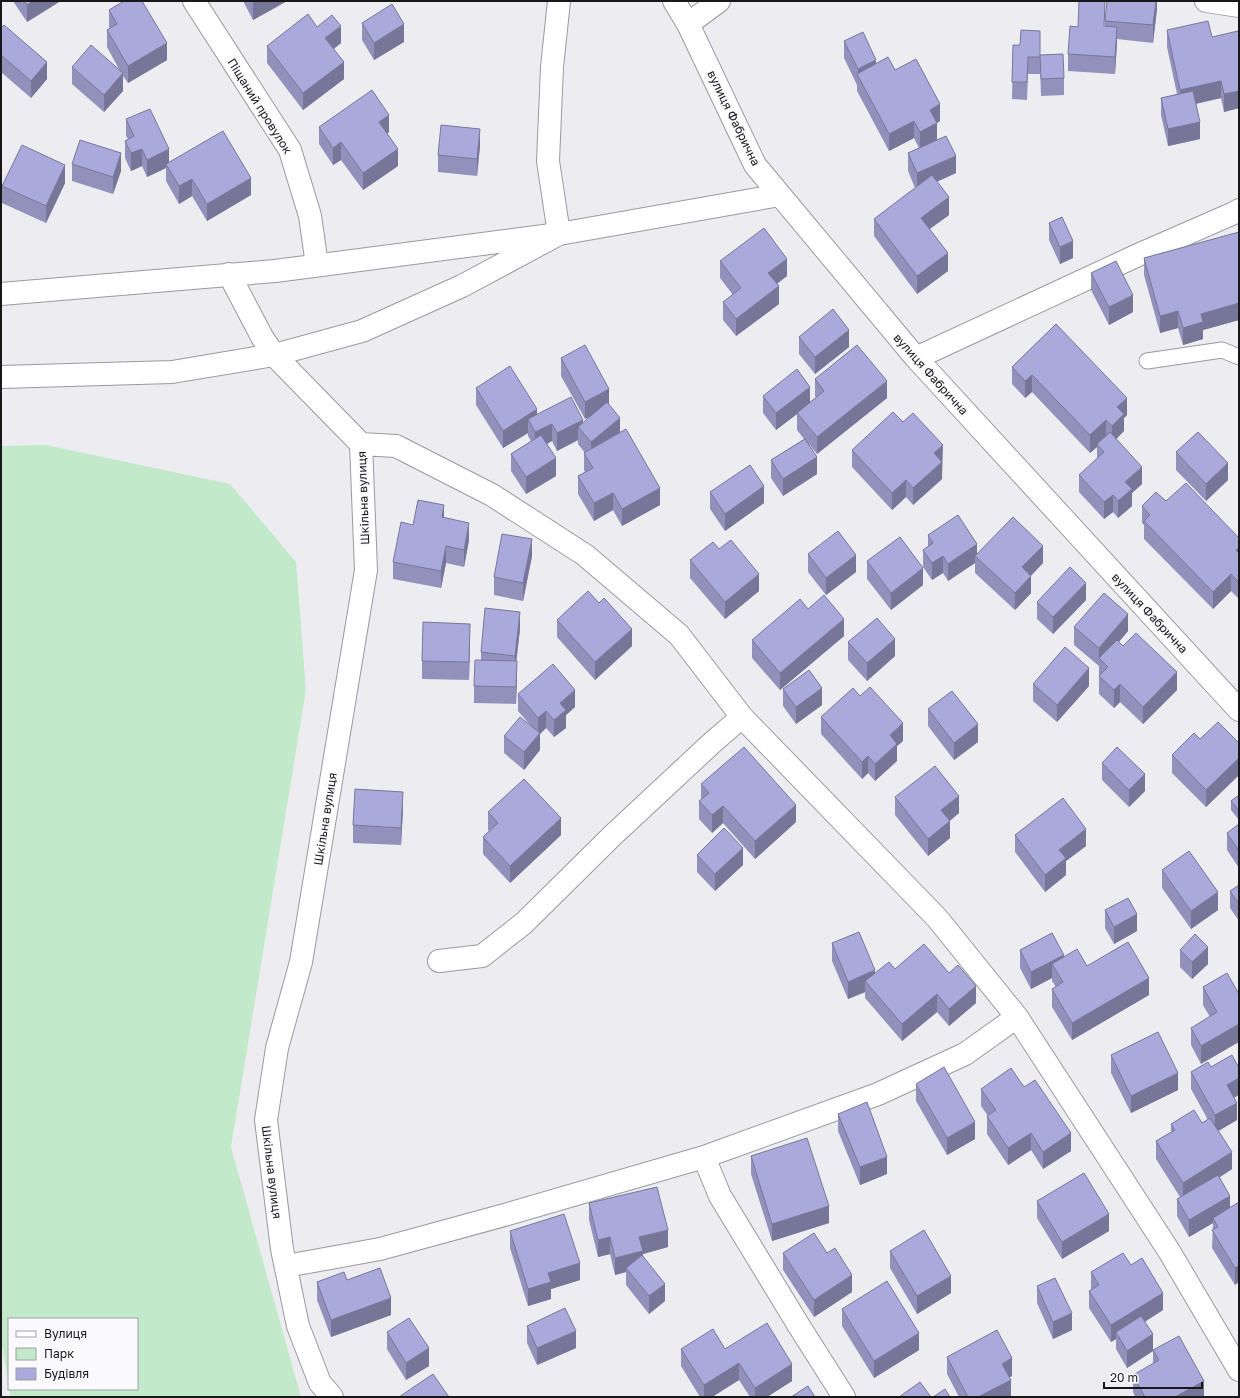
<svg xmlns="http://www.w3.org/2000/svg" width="1240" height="1398" font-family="'Golos Text',sans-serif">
	<rect width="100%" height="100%" fill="#ededf1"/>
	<path fill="#c1e9ca" d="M46 445 230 484 296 562 306 690 231 1147 301 1397H11L9 1389H137V1319H9V1387L1 1340V446Z"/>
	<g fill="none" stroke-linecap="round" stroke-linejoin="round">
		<g stroke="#999a9d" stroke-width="17">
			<path id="service" d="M1147 361 1222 350 1239 357"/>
		</g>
		<g stroke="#999a9d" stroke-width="24">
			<path id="minor" d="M194 1 290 150 310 216 317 265
				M674 1 688 24 755 165 916 358 1239 710
				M1206 1 1239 6
				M688 24 719 1
				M229 274 262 337 274 355 361 444 366 570 301 962 277 1048 266 1120 282 1249 298 1326 320 1383 332 1397
				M1 294 275 271 559 234 780 195
				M916 358 1138 255 1234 213 1239 210
				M1 377 172 372 274 355 362 331 462 286 559 234 548 161 552 67 559 1
				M361 444 396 446 492 495 585 555 679 635 742 717 937 918 1017 1017 1169 1251 1239 1370
				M439 961 482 956 524 923 612 836 714 741 742 717
				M704 1157 720 1196 799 1326 844 1397
				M286 1266 380 1249 508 1214 704 1157 878 1094 965 1054 1017 1017"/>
		</g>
		<use href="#service" stroke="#fff" stroke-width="15"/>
		<use href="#minor" stroke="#fff" stroke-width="22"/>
	</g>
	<path fill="#9291bc" d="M13 1H59V2L27 22Z
		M243 1H287L253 20Z
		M1105 1 1104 26H1105V21L1157 1V9L1153 43 1117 39 1115 74 1068 71V54L1078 27Z
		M109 10 167 60 128 83 123 76V91L104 112 72 84V67L120 71 107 47V30L110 28 109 27Z
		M362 23 404 42 374 60 362 40Z
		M317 27 341 43 334 49 344 79 303 110 267 63V46Z
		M1 28 47 79 31 98 1 72Z
		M1167 30 1212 37 1239 36V108L1224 112 1221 98 1196 104 1200 139 1168 146 1161 115V98L1177 94 1167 47Z
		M844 41 876 63 895 70 940 121 937 123V140L927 145 956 173 937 182 949 215 930 229 948 271 917 294 874 236V219L915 188 908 171V153L919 148 914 138 889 151 857 91V85L844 58Z
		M1013 45 1040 55 1064 78V95L1041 96 1040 66V74H1028L1027 100 1012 99Z
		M126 119 169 162 251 195 207 221 192 196 179 204 166 181V168L147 177 142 166 131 171 125 158V141L128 139 126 136Z
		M319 127 389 132 387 134 398 166 363 190 341 160 333 165 319 144Z
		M480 146 477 176 438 172V155Z
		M72 164 121 171 113 194 72 181Z
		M65 183 46 223 2 203V186Z
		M1049 223 1073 258 1060 264 1049 240Z
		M1239 232V320L1203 330V339L1183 345 1178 328 1160 333 1144 275V258Z
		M720 261 787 276 777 284 779 304 736 336 723 320V302L733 295 720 278Z
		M1091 273 1133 312 1109 325 1091 290Z
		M1056 324 1127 415 1124 418V431L1116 439 1142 484 1132 493V506L1118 518 1113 512 1104 519 1079 492V475L1097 459V447L1090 453 1032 392 1025 398 1012 384V367Z
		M799 337 849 347 815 374 799 354Z
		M561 358 609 405 620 433 660 505 622 526 613 510 594 521 578 494V476L585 472 584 470V453H585L578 444V440L557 451 552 441 547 444 556 476 526 494 511 471V454L531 441 528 436V433L503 448 476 405V388L537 414 583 423 591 416 585 419 561 376Z
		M815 379 887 398 817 454 809 444 817 474 783 496 771 478V460L804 439 797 430V414L776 430 763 413V396L810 402 816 397 815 396Z
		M852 450 943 463H942V479L913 505 906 497 892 510 852 467Z
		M1176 452 1228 480 1206 501 1176 470Z
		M710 492 764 503 725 531 710 509Z
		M1166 501 1239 538V599L1231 591 1213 609 1144 539V525L1142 523V506Z
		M444 518 469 540 464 567 446 563 441 588 393 579V562L413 525Z
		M928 535 977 554 1043 563 1031 576V593L1015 610 975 573V563L948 581 943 573 932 580 923 567V550L928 547Z
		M719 549 759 591 725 619 690 578V560Z
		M808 554 856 572 826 595 808 572Z
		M532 556 523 601 494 595V577Z
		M867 561 923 585 891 610 867 579Z
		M1086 600 1053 634 1037 619V602Z
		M808 609 844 636 780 690 752 658V640Z
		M557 620 632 646 595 680 557 637Z
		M1074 627 1128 631 1119 642 1177 690 1143 724 1120 702 1114 708 1099 694V665V666L1074 645Z
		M520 629 516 661 517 678 516 704 474 703V686L481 660V652Z
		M470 641 469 680 422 679V661Z
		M848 642 895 656 867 681 848 660Z
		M1033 684 1089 686 1057 722 1033 701Z
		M783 689 822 705 796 724 783 706Z
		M518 694 575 707 566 715V728L554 737 546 728 540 734V750L524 770 504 753V736L531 726 518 711Z
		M928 709 978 742 954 760 928 726Z
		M821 717 903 741 897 746V761L875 781 868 773 862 779 821 734Z
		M1200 739 1239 743V775L1206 807 1172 773V755Z
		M1102 763 1145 791 1129 807 1102 780Z
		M701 784 796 822 755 859 723 823 712 833 699 819V801L701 800Z
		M1239 795V820L1231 810V801Z
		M895 797 959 813 950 821V838L928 856 895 815Z
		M403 809 401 845 353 843V825Z
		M488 812 561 835 510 883 483 854V837L489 831 488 830Z
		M1239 824V868L1227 850V833Z
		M1015 835 1086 846 1066 861V875L1045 892 1015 852Z
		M697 855 743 865 715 891 697 872Z
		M1162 870 1218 910 1191 929 1162 888Z
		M1239 885V921L1230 908V891Z
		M1105 910 1137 931 1114 944 1105 928Z
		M832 943 875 973 895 969 976 1003 949 1026 937 1012 902 1041 865 998V992L848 999 832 961Z
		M1020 950 1064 957 1087 966 1149 995 1072 1040 1052 1007V989L1056 987 1052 981V978L1031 989 1020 968Z
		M1180 950 1208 964 1192 979 1180 967Z
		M1203 987 1239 994 1201 1064 1191 1045V1028L1210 1017 1203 1005Z
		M1111 1055 1178 1090 1131 1113 1111 1073Z
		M1211 1067 1234 1098 1237 1120 1218 1131 1232 1169 1220 1177 1230 1208 1239 1202 1235 1285 1212 1248 1213 1223 1189 1237 1177 1216V1199L1180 1197 1156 1159V1141L1171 1132V1124L1202 1123 1208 1120 1191 1089V1072Z
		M916 1084 975 1139 947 1155 916 1101Z
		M1024 1087 1071 1151 1043 1169 1031 1150 1008 1165 987 1134V1116H988L981 1106V1089Z
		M838 1114 887 1174 860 1185 838 1131Z
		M751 1156 829 1223 772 1241 751 1174Z
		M1037 1201 1109 1231 1062 1259 1037 1218Z
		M589 1203 668 1247 643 1254V1256L665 1301 649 1314 626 1285V1272L615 1275 610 1254 598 1257 589 1220Z
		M510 1231 580 1280 551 1289V1299L528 1306 510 1248Z
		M890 1251 951 1293 917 1314 890 1268Z
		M783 1253 852 1292 814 1317 783 1270Z
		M1131 1265 1163 1310 1145 1322 1153 1351 1127 1368 1116 1349V1339L1111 1342 1089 1308V1291L1091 1290V1272Z
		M347 1280 391 1315 331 1337 317 1300V1282Z
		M1037 1286 1072 1330 1053 1339 1037 1303Z
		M842 1309 919 1350 874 1378 842 1326Z
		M527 1326 576 1348 537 1365 527 1343Z
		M387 1332 429 1366 406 1380 387 1349Z
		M681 1349H725L792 1381 767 1397H750L739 1380 712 1397H700L681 1366Z
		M1153 1350 1204 1397H1135L1133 1392V1375L1153 1364Z
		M947 1357 1012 1376 1009 1377 1011 1397H959L947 1374Z"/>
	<path fill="#777699" d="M33 1H59V2L27 22V5Z
		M256 1H287L253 20V2Z
		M1156 1H1157V9L1153 43V25Z
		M404 24V42L374 60V43Z
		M341 26V43L325 55V38Z
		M1117 27V44L1115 74V57Z
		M167 43V60L128 83V66Z
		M876 60V77L858 75V69Z
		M47 62V79L31 98V81Z
		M344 62V79L303 110V93Z
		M123 73V91L104 112V95Z
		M1221 81V98L1180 107V90Z
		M1239 91V108L1224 112V94Z
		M940 104V121L937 123V140L920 149V132L930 110Z
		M389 115V132L379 139V122Z
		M914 121V138L889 151V134Z
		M1200 122V139L1168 146V129Z
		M480 129V146L477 176V159Z
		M341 142V160L333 165V148Z
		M142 149V166L131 171V153Z
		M169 149V166L166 164V168L147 177V160Z
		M398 149V166L363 190V173Z
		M121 153V171L113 194V177Z
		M956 156V173L917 190V173Z
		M65 165V183L46 223V206Z
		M251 178V195L207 221V204Z
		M192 179V196L179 204V186Z
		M949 197V215L921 235V218Z
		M1073 241V258L1060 264V247Z
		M948 253V271L917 294V276Z
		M787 259V276L768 290V273Z
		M779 286V304L736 336V319Z
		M1133 295V312L1109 325V307Z
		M1239 303V320L1203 330V339L1183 345V328L1201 314Z
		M1178 311V328L1160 333V316Z
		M849 330V347L815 374V357Z
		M1032 375V392L1025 398V381Z
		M887 381V398L817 454V437Z
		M810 387V404L797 413V414L776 430V413Z
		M609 389V406L585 419V402Z
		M1127 398V415L1124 418V431L1112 443V426L1117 407Z
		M537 409V427L528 419V433L503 448V431Z
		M620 418V435L591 459V442Z
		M583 420V432L578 427V440L557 451V433Z
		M1106 420V437L1097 444V447L1090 453V435Z
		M552 424V441L535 450V432Z
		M943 445 942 479 913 505V488L934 453Z
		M817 457V474L783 496V479Z
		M556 458V476L526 494V477Z
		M1228 463V480L1206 501V484Z
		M1142 467V484L1132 493V506L1118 518V501L1125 482Z
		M906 480V497L892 510V493Z
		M764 486V503L725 531V514Z
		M660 488V505L622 526V509Z
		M613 493V510L594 521V503Z
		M1113 495V512L1104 519V502Z
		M444 505V523L442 517Z
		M469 523V540L464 567V550Z
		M532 539V556L523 601V583Z
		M977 544V558L975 556V563L948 581V564Z
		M446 546V563L441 588V571Z
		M1043 546V563L1022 584V567Z
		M1239 548V565L1236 550Z
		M856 555V572L826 595V578Z
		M943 556V573L932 580V563Z
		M923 568V585L891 610V593Z
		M759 574V591L725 619V602Z
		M1231 574V591L1213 609V592Z
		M1031 576V593L1015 610V593Z
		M1086 583V600L1053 634V617Z
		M520 612V629L515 673V656Z
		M1128 614V631L1102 661 1099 658V666V648Z
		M844 619V636L780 690V673Z
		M470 624V641L469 680V662Z
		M632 629V646L595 680V662Z
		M895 639V656L867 681V663Z
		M517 661V678L516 704V687Z
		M1089 668V686L1057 722V705Z
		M1177 672V690L1143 724V707Z
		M1120 684V702L1114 708V690Z
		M822 688V705L796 724V707Z
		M575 690V707L566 715V728L554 737V720L560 703Z
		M546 711V728L540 734V750L524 770V752L538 735V718Z
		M903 723V741L897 746V761L875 781V764L890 735Z
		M978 724V742L954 760V743Z
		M868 756V773L862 779V762Z
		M1239 758V775L1206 807V790Z
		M1145 774V791L1129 807V790Z
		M403 792V809L401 845V828Z
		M959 796V813L941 827V810Z
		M796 805V822L755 859V841Z
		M723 806V823L712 833V815Z
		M561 818V835L510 883V866Z
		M950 821V838L928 856V839Z
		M1086 829V846L1066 861V875L1045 892V875L1059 850Z
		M743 848V865L715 891V874Z
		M1218 892V910L1191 929V911Z
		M1137 914V931L1114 944V927Z
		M1208 947V964L1192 979V962Z
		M1064 955V972L1052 964V978L1031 989V972Z
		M875 970V988L865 981V992L848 999V982Z
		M1149 978V995L1072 1040V1023Z
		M976 986V1003L949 1026V1009Z
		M937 994V1012L902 1041V1024Z
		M1239 1024V1042L1201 1064V1046Z
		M1178 1073V1090L1131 1113V1096Z
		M1239 1078V1095L1227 1102V1085Z
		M1237 1103V1120L1215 1133V1115Z
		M975 1122V1139L947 1155V1138Z
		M1031 1133V1150L1008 1165V1148Z
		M1071 1133V1151L1043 1169V1152Z
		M1232 1152V1169L1183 1201V1183Z
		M887 1157V1174L860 1185V1167Z
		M1230 1196V1213L1213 1218V1223L1189 1237V1220Z
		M829 1206V1223L772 1241V1224Z
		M1109 1214V1231L1062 1259V1242Z
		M668 1230V1247L643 1254V1268H626V1272L615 1275V1258L639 1237Z
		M610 1237V1254L598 1257V1240Z
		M580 1263V1280L551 1289V1299L528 1306V1289L548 1273Z
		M1239 1265V1282L1235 1285V1268Z
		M852 1275V1292L814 1317V1300Z
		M951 1276V1293L917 1314V1296Z
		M665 1284V1301L649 1314V1296Z
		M1163 1293V1310L1119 1337 1116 1332V1339L1111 1342V1325Z
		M391 1298V1315L331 1337V1320Z
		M1072 1313V1330L1053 1339V1322Z
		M576 1331V1348L537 1365V1348Z
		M919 1333V1350L874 1378V1361Z
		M1153 1334V1351L1127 1368V1351Z
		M429 1348V1366L406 1380V1363Z
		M1012 1358V1376L1002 1381V1364Z
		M739 1363V1380L712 1397H704V1385Z
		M792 1364V1381L767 1397H755V1388Z
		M1011 1380V1397H978Z
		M1204 1381V1397H1175Z"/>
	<path fill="#aaa9db" stroke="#777699" d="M24 1H33L27 5Z
		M124 1H142L167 43 128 66 107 30 117 24 109 10Z
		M1079 1H1105L1104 26 1117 27 1115 57 1068 54 1070 26 1078 27Z
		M1107 1H1156L1153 25 1105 21Z
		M392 4 404 24 374 43 362 23Z
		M308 14 317 27 332 15 341 26 325 38 344 62 303 93 267 46Z
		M1208 21 1212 37 1238 31 1239 36V91L1224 94 1221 81 1180 90 1167 30Z
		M4 25 47 62 31 81 1 55V28Z
		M1021 30 1040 31V57H1028L1027 82H1012L1013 45H1020Z
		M863 32 876 60 858 69 844 41Z
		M91 45 123 73 104 95 72 67Z
		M1063 54 1064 78 1041 79 1040 55Z
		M888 57 895 70 916 59 940 104 930 110 937 123 920 132 914 121 889 134 857 74Z
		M372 90 389 115 379 122 398 149 363 173 341 142 333 148 319 127Z
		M1193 91 1200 122 1168 129 1161 98Z
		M150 109 169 149 147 160 142 149 131 153 125 141 134 136 126 119Z
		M441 125 480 129 477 159 438 155Z
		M223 131 251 178 207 204 192 179 179 186 166 164Z
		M946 136 956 156 917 173 908 153Z
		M80 140 121 153 113 177 72 164Z
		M22 145 65 165 46 206 2 186Z
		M932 175 949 197 921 218 948 253 917 276 874 219Z
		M1062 217 1073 241 1060 247 1049 223Z
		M764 228 787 259 768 273 779 286 736 319 723 302 741 288 720 261Z
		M1239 232V303L1201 314 1203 322 1183 328 1178 311 1160 316 1144 258Z
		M1116 261 1133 295 1109 307 1091 273Z
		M833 309 849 330 815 357 799 337Z
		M1056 324 1127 398 1117 407 1124 414 1112 426 1106 420 1090 435 1032 375 1025 381 1012 367Z
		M585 345 609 389 585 402 561 358Z
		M857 345 887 381 817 437 797 413 824 391 815 379Z
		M510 366 537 409 503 431 476 388Z
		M797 369 810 387 776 413 763 396Z
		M571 397 583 420 557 433 552 424 535 432 528 419Z
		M607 402 620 418 591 442 578 427Z
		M893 412 903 422 913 413 943 445 934 453 942 462 913 488 906 480 892 493 852 450Z
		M626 429 660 488 622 509 613 493 594 503 578 476 593 468 584 453Z
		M1110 432 1142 467 1125 482 1132 489 1118 501 1113 495 1104 502 1079 475 1104 452 1097 444Z
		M1198 432 1228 463 1206 484 1176 452Z
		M541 435 556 458 526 477 511 454Z
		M805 439 817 457 783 479 771 460Z
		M750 465 764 486 725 514 710 492Z
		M1186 483 1239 538V548L1236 550 1239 553V582L1231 574 1213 592 1144 521 1150 515 1142 506 1156 492 1166 501Z
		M418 500 444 505 442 517 469 523 464 550 446 546 441 571 393 562 401 522 413 525Z
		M958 515 977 544 948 564 943 556 932 563 923 550 933 543 928 535Z
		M1013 517 1043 546 1022 567 1031 576 1015 593 975 556Z
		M838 531 856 555 826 578 808 554Z
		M502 534 532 539 523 583 494 577Z
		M900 537 923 568 891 593 867 561Z
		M731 540 759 574 725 602 690 560 713 542 719 549Z
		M1070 567 1086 583 1053 617 1037 602Z
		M588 591 599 603 604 598 632 629 595 662 557 620Z
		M1104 593 1128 614 1099 648 1074 627Z
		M824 595 844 619 780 673 752 640 800 599 808 609Z
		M485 608 520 612 515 656 481 652Z
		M877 618 895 639 867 663 848 642Z
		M423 622 470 624 469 662 422 661Z
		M1136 633 1177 672 1143 707 1120 684 1114 690 1099 676 1108 667 1099 658 1117 640 1123 646Z
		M1065 647 1089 668 1057 705 1033 684Z
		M475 660 517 661 516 687 474 686Z
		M553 664 575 690 560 703 566 710 554 720 546 711 538 718 518 694Z
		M809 670 822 688 796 707 783 689Z
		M870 687 903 723 890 735 897 744 875 764 868 756 862 762 821 717 853 688 860 696Z
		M952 691 978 724 954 743 928 709Z
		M520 717 540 733 524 752 504 736Z
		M1218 722 1239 743V758L1206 790 1172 755 1194 733 1200 739Z
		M744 747 796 805 755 841 723 806 712 815 699 801 709 793 701 784Z
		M1117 747 1145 774 1129 790 1102 763Z
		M935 766 959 796 941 810 950 821 928 839 895 797Z
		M524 779 561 818 510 866 483 837 498 823 488 812Z
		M355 789 403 792 401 828 353 825Z
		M1239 795V811L1231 801Z
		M1063 798 1086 829 1059 850 1066 858 1045 875 1015 835Z
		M1239 824V851L1227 833Z
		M724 828 743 848 715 874 697 855Z
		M1189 851 1218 892 1191 911 1162 870Z
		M1239 885V904L1230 891Z
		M1128 898 1137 914 1114 927 1105 910Z
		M859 932 875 970 848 982 832 943Z
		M1052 933 1064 955 1031 972 1020 950Z
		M1195 934 1208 947 1192 962 1180 950Z
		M1128 942 1149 978 1072 1023 1052 989 1063 982 1052 964 1077 949 1087 966Z
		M924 944 949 973 958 965 976 986 949 1009 937 994 902 1024 865 981 889 962 895 969Z
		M1227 973 1239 994V1024L1201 1046 1191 1028 1217 1012 1203 987Z
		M1158 1032 1178 1073 1131 1096 1111 1055Z
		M1232 1055 1239 1068V1078L1227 1085 1237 1103 1215 1115 1191 1072 1208 1062 1211 1067Z
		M944 1067 975 1122 947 1138 916 1084Z
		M1011 1068 1024 1087 1035 1080 1071 1133 1043 1152 1031 1133 1008 1148 987 1116 996 1110 981 1089Z
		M867 1102 887 1157 860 1167 838 1114Z
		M1194 1110 1202 1123 1210 1118 1232 1152 1183 1183 1156 1141 1175 1130 1171 1124Z
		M807 1138 829 1206 772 1224 751 1156Z
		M1084 1173 1109 1214 1062 1242 1037 1201Z
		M1218 1175 1230 1196 1189 1220 1177 1199Z
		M657 1187 668 1230 639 1237 643 1251 615 1258 610 1237 598 1240 589 1203Z
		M1239 1202V1265L1235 1268 1212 1230 1218 1227 1213 1218Z
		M564 1214 580 1263 548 1273 551 1282 528 1289 510 1231Z
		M924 1230 951 1276 917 1296 890 1251Z
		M814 1233 827 1253 835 1248 852 1275 814 1300 783 1253Z
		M1123 1253 1131 1265 1142 1258 1163 1293 1111 1325 1089 1291 1099 1285 1091 1272Z
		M642 1255 665 1284 649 1296 626 1268Z
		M380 1268 391 1298 331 1320 317 1282 344 1272 347 1280Z
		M1055 1278 1072 1313 1053 1322 1037 1286Z
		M887 1281 919 1333 874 1361 842 1309Z
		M565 1308 576 1331 537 1348 527 1326Z
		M1141 1316 1153 1334 1127 1351 1116 1332Z
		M409 1318 429 1348 406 1363 387 1332Z
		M767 1323 792 1364 755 1388 739 1363 704 1385 681 1349 713 1329 725 1349Z
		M997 1330 1012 1358 1002 1364 1011 1380 978 1397H968L947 1357Z
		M1179 1336 1204 1381 1175 1397H1145L1133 1375 1159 1360 1153 1350Z
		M433 1374 449 1397H399Z
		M920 1382 931 1397H899Z
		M808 1386 815 1397H791Z
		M945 1389 950 1397H933Z"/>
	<g text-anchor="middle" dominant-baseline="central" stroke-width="4" stroke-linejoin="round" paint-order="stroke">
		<g font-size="12" fill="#181819" stroke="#fafafe">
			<text transform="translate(260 106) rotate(58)">Піщаний провулок</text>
			<text transform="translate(734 118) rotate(64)">вулиця Фабрична</text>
			<text transform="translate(931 374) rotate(48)">вулиця Фабрична</text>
			<text transform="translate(363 498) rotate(-92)">Шкільна вулиця</text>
			<text transform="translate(1150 613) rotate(47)">вулиця Фабрична</text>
			<text transform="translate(325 819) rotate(-81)">Шкільна вулиця</text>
			<text transform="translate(272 1172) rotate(83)">Шкільна вулиця</text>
		</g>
	</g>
	<rect width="1240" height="1398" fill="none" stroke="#181819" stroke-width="4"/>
	<rect x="8" y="1318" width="130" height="72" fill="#fafafe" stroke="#a0a0a2"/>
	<rect x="16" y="1331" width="20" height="6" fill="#ffffff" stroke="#a0a0a2"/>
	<text x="44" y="1338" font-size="12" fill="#181819">Вулиця</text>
	<rect x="16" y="1348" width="20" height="12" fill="#c1e9ca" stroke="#a0a0a2"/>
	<text x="44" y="1358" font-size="12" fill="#181819">Парк</text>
	<rect x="16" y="1368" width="20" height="12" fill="#aaa9db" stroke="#a0a0a2"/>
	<text x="44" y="1378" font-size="12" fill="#181819">Будівля</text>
	<path d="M1104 1382v6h98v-6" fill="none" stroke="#181819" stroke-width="2"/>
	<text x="1110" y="1382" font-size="12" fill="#181819" stroke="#fafafe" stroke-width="3" paint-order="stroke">20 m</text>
</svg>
